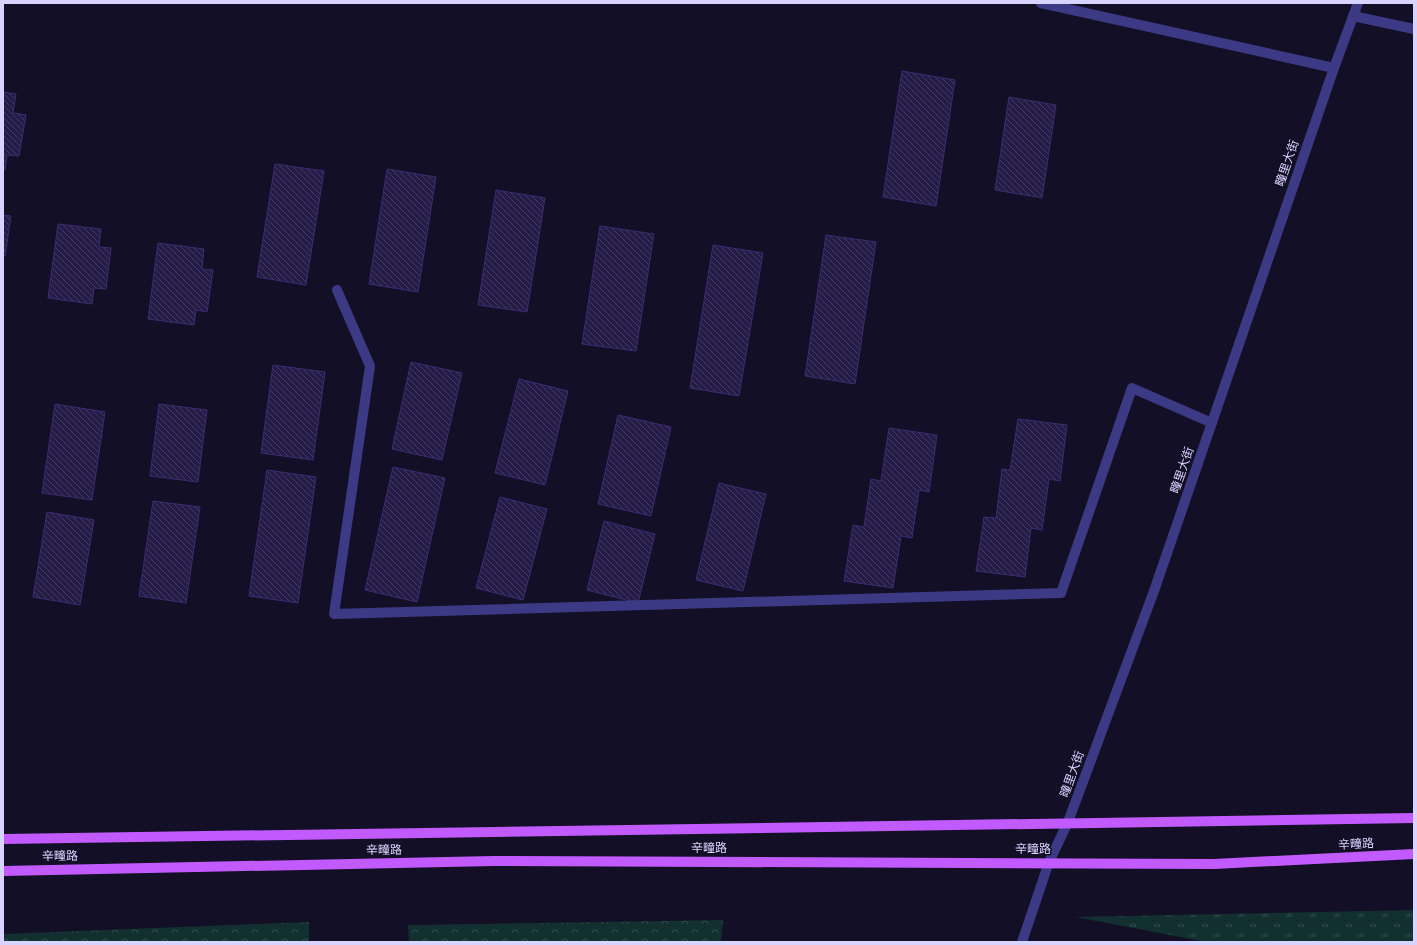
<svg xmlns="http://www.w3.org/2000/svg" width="1417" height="945" font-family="'Asap Condensed','Noto Sans SC',sans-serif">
	<defs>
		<pattern id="forest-crowns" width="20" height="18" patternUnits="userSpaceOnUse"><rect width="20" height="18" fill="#12302f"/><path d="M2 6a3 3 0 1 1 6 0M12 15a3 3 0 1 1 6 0" fill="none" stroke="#344d4e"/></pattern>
		<pattern id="park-tufts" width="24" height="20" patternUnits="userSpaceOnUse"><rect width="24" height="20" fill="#12302f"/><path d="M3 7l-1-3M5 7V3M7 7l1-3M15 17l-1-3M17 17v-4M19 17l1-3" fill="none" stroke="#344d4e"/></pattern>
		<pattern id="building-back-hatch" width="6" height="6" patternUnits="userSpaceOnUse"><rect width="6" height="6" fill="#241b47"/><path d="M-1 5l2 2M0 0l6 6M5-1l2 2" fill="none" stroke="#433b63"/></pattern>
	</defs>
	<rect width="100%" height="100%" fill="#130f26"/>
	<path fill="url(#forest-crowns)" d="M723 920 721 942H409L408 925Z
		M309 922V942H3V934Z"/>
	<path fill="url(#park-tufts)" d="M1414 910V942H1206L1076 917Z"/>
	<path fill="url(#building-back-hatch)" stroke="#3b2d73" d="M902 71 955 80 936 206 883 197Z
		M3 92 16 94 13 113 26 115 19 156 7 155 5 170 3 169Z
		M1009 97 1056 105 1042 198 995 190Z
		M275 164 324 171 306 285 257 277Z
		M387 169 436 177 418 292 369 284Z
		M496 190 545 198 527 312 478 305Z
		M3 215 11 216 5 256H3Z
		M58 224 101 229 99 247 111 248 106 289 94 288 92 304 48 298Z
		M600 226 654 234 636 351 582 344Z
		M826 235 876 242 855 384 805 376Z
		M158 243 204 249 202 269 213 270 207 312 196 310 194 325 148 319Z
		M713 245 763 253 739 396 690 388Z
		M411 362 462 373 442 460 392 449Z
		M273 365 325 372 313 460 261 453Z
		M519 379 568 391 545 485 495 473Z
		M55 404 105 412 92 500 42 493Z
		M159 404 207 410 198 482 150 476Z
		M618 415 671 427 651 516 598 504Z
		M1018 419 1067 425 1060 481 1049 479 1042 530 1031 528 1025 577 976 571 984 517 996 518 1002 469 1010 470Z
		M889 428 937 435 929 492 919 490 912 538 901 536 893 588 844 581 853 525 864 527 871 479 881 481Z
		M393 467 445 478 417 602 365 590Z
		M267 470 316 477 298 603 249 596Z
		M719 483 766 494 743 591 696 580Z
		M500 497 547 509 523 600 476 588Z
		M153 501 200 507 186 603 139 596Z
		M47 512 94 520 80 605 33 597Z
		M604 521 655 534 638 603 587 590Z"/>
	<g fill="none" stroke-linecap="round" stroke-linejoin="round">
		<path stroke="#3d3a85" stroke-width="10" d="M337 290 370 366 334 614 1061 593 1132 388 1212 423"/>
		<path stroke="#3d3a85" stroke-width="10" d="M1041 3 1334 68
			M1353 16 1414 29"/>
		<path stroke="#3d3a85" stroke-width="10" d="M1022 942 1049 862 1068 822 1154 591 1334 68 1358 3"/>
		<path stroke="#c25bff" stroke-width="10" d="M3 839C473 835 944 823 1414 818
			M3 871 494 861 1214 864 1414 854"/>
	</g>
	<g text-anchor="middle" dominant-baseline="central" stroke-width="3" stroke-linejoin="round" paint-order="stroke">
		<g font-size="12" fill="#d9d4ff" stroke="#130f26">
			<text transform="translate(1287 163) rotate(-71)">疃里大街</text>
			<text transform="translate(1182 470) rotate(-71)">疃里大街</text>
			<text transform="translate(1072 774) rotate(-70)">疃里大街</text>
			<text transform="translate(1356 844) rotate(-3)">辛疃路</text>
			<text x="709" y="848">辛疃路</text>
			<text x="1033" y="849">辛疃路</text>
			<text transform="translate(384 850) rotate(-1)">辛疃路</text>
			<text transform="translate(60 856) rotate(-1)">辛疃路</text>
		</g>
	</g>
	<rect width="1417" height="945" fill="none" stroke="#d9d4ff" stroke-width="8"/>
</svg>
